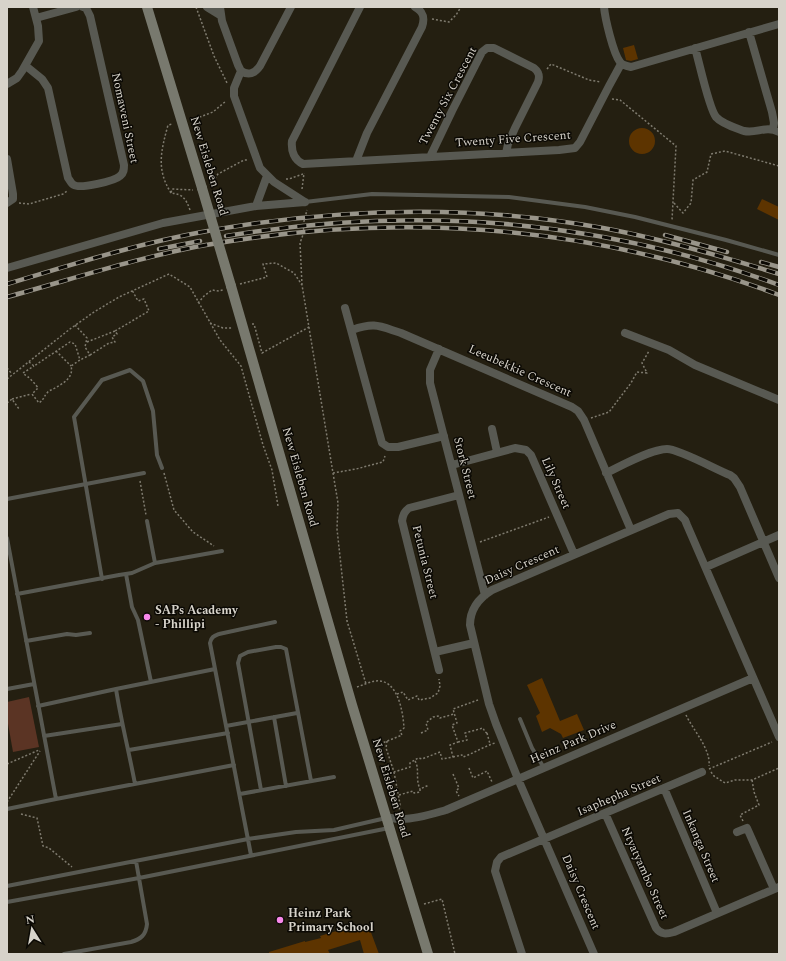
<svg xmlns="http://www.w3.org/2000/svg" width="786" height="961" font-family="Spectral,serif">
	<rect width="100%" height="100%" fill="#241f11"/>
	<path fill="#5b3424" d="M29 697 39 747 13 752 7 718V702Z"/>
	<path fill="#5d3400" d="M634 45 638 59 631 61 626 60 623 48Z
		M629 141a13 13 0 1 1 26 0a13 13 0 1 1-26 0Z
		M762 199 779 207V220L757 209Z
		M542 678 560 721 577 714 584 730 563 738 561 734 550 728 542 732 536 716 540 713 527 685Z
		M353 926 355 931 369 927 379 954H364L360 940 328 950 330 954H269V952L305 941V942L321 938 320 936Z"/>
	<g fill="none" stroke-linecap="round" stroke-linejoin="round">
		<path stroke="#7f7b6f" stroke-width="1.5" stroke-dasharray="2 2" stroke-linecap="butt" d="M196 7 214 56 227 83
			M432 19 449 22 456 15 461 7
			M547 69 551 64 589 80 601 82
			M612 99 620 100 676 146 672 220
			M192 120 213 112 226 101
			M286 179H289L303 174
			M210 185 218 174 244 160H247
			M302 189 304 173
			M171 193C156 169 161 151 168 125L173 124
			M19 203 29 204 63 194 67 191
			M674 203 683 213 691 203 693 180 707 172 711 154 725 151 779 166
			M190 210C186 199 183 194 171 193L172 189 193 190
			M240 284 267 277 263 264 276 263 294 273 302 285 333 473 356 469 383 462 385 456
			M302 285 300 243 304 232 303 225 307 210
			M198 303 204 296 212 290 219 291 223 290
			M210 323 223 328H233
			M252 324H254L262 353 309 327
			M75 325 87 338 85 347 90 355 80 360
			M87 342 115 331
			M56 351 71 366
			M90 355 109 343 115 342 112 337 117 334 115 331 149 311 144 299 138 301 132 290
			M29 362 34 366 70 342 75 344 80 360 71 366C74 377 64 383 55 388 52 390 49 390 47 393 43 398 45 398 39 403L32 394 38 388C37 386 30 378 28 377 26 375 24 375 23 373L34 366
			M7 368 12 374
			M7 379 70 329 94 312 119 297 169 274 190 287 220 340 241 366 263 445 272 470 278 506
			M12 399 31 394
			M7 403 12 399 19 409
			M591 418 609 412 631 383 637 372 647 373 642 363 649 351
			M164 473 174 510 193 532 214 546
			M333 473 338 503 337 529 347 621 366 684
			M140 481 146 515
			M480 542 549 517
			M357 687C363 685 369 682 375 681 398 678 403 712 404 728L400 731 402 735 375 746
			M397 694 403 692 408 700 417 696 419 700 430 698 438 693 440 686 439 679
			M686 715C693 730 711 749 709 766
			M421 733 428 730 426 723 433 717 439 716 440 718 454 714
			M487 733 490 744
			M387 741 386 748 394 772 410 767V763L418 758 422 759 440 752 442 759 453 757 450 745 458 742 452 725 457 723 453 709 478 700
			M458 742 467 740 465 733 483 728 485 732 487 733
			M453 757 462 755 463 757C474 753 483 747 495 743
			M415 761C420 769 415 778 420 789
			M7 764 39 750
			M469 768 473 778 487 771 492 782
			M709 769 772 742
			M394 772 400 804 399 811
			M711 772 714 776 725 783 735 780H752L779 768
			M453 774 459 788 456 791 459 796
			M399 795 413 791 414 793 420 792V789L429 785
			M7 802 40 751
			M21 814 37 818 43 846 49 848 72 867
			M743 821 740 815 759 805 754 792 752 780
			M424 904 442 899 455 954"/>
		<path stroke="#585952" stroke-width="4" d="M305 202 372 194 509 197 585 207 635 217 726 240 779 255
			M7 499 144 473
			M147 521 155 563
			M7 538 56 799
			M126 574 132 607 138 620 151 682
			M102 579 74 417 102 380 130 370 143 381 153 411 157 455 162 468
			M17 594 119 575 132 573 155 563 222 551
			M26 641 67 634 76 635 90 633
			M7 689 34 684
			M116 689C121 721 129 752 135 784
			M38 706 116 689 215 669
			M274 717 286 786
			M520 719 532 748 544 768
			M226 726 297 713
			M44 736 122 724
			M129 750 228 733
			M261 790 238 663 240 656 248 652 276 647H281L286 649 311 781
			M240 794 334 777
			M7 809 56 799 234 765
			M251 855 210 643C211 637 214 636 219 634L275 622
			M7 886 248 839 296 832 334 830 386 818
			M7 902 139 878 389 828
			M64 954 131 942C141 939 146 935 147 924L136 861"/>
		<path stroke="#585952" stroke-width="8" d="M207 7 220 15
			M220 7 222 21 238 65 241 71C249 76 255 73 260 66L291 7
			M360 7 292 141C291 151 294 160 303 164L559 150 575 148 580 142 609 86 621 64
			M604 7C605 18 613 53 620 62 622 65 626 66 631 67L779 24
			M36 18 76 7
			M749 32 772 112 774 123 773 129
			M695 48C699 61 709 109 716 117 722 124 736 128 744 131 757 134 765 125 779 132
			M26 66 42 79 48 88 68 178C70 180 71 184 74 185 80 189 115 181 120 176 124 173 124 169 124 165L90 16 86 8 83 7
			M241 71 234 88V96L260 168 274 182 305 202
			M7 84 17 78 22 71 39 41 38 26 33 7
			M430 157 452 111 482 52 487 48H494L534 68C539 72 540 76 538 82L515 128 508 144 506 153
			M7 159 13 194V199L7 203
			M356 161 367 133 422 27C425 18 424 12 415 7
			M256 206 267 176
			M7 268 163 223 256 206 305 202
			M345 308 382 443 388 447H398L444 436
			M352 330C375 322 379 326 401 333L572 407 578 411 584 420 631 530
			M625 333 669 350 695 365 779 400
			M439 349 430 370V383L485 595
			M492 429 497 452
			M452 465 515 448 526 450 531 455 574 554
			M606 473C621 466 651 449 667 449 679 449 717 470 730 475L734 478 740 487 779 578
			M706 567 779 535
			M435 652 474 643
			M439 670 402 521C403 515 404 512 409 508L459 495
			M664 788 717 913
			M605 813 656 928C661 935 667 934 674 932L779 887
			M386 818C392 817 397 820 402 819 417 819 432 814 446 810L753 678
			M737 832 747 828 774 889
			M522 954 495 871 497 862 501 857 702 772
			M594 954 518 779 496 724 489 704 470 625C470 609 479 598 492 590L669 514 678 513 685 520 687 525 779 737"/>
		<path stroke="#78796e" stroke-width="10" d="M147 7 202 188
			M231 286 352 705 428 954"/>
		<g stroke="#99958a" stroke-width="4.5">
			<path id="rail" d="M665 235 727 252
				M226 236C414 205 600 219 779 285
				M159 249 200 241
				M761 262 779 267
				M7 284C71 265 136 244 202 232 334 208 471 204 603 228 663 239 721 256 779 274
				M7 297C73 279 139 257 206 245 402 211 593 225 779 295"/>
		</g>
		<use href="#rail" stroke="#0b0904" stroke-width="3" stroke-dasharray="9" stroke-linecap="butt"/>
		<path stroke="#78796e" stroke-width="10" d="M202 188 231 286"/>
	</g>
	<g fill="#f888ea" stroke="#0b0904" stroke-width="1.5">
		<circle cx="147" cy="617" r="4"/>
		<circle cx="280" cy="920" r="4"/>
	</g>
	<g text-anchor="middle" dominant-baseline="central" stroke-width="3" stroke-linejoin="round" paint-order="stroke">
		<g font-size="12" fill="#d7d3ca" stroke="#0b0904">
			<text transform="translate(448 96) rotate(-62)">Twenty Six Crescent</text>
			<text transform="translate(125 118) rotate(78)">Nomaweni Street</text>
			<text transform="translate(513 139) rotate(-4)">Twenty Five Crescent</text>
			<text transform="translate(209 166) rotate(73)">New Eisleben Road</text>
			<text transform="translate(520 371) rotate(24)">Leeubekkie Crescent</text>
			<text transform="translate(465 468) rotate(76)">Stork Street</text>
			<text transform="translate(300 477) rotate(74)">New Eisleben Road</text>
			<text transform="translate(556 483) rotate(66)">Lily Street</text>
			<text transform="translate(425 562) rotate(76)">Petunia Street</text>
			<text transform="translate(522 565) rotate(-24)">Daisy Crescent</text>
			<text transform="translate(573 742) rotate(-23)">Heinz Park Drive</text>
			<text transform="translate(391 788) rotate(73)">New Eisleben Road</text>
			<text transform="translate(619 795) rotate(-23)">Isaphepha Street</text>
			<text transform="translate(701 846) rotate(67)">Inkanga Street</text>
			<text transform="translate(645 873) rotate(66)">Ntyatyambo Street</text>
			<text transform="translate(581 892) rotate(67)">Daisy Crescent</text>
		</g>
		<g font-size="12" font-weight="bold" fill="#d7d3ca" stroke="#0b0904" text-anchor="start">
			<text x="155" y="610">SAPs Academy<tspan x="155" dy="14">- Phillipi</tspan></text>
			<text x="288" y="913">Heinz Park<tspan x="288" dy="14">Primary School</tspan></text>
		</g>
	</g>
	<rect width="786" height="961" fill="none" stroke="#d7d3ca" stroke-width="16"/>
	<g transform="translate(32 929) rotate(349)" stroke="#0b0904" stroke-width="3" paint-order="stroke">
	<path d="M0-3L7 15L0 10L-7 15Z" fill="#d7d3ca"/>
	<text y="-6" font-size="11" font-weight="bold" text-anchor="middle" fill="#d7d3ca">N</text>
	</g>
</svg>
